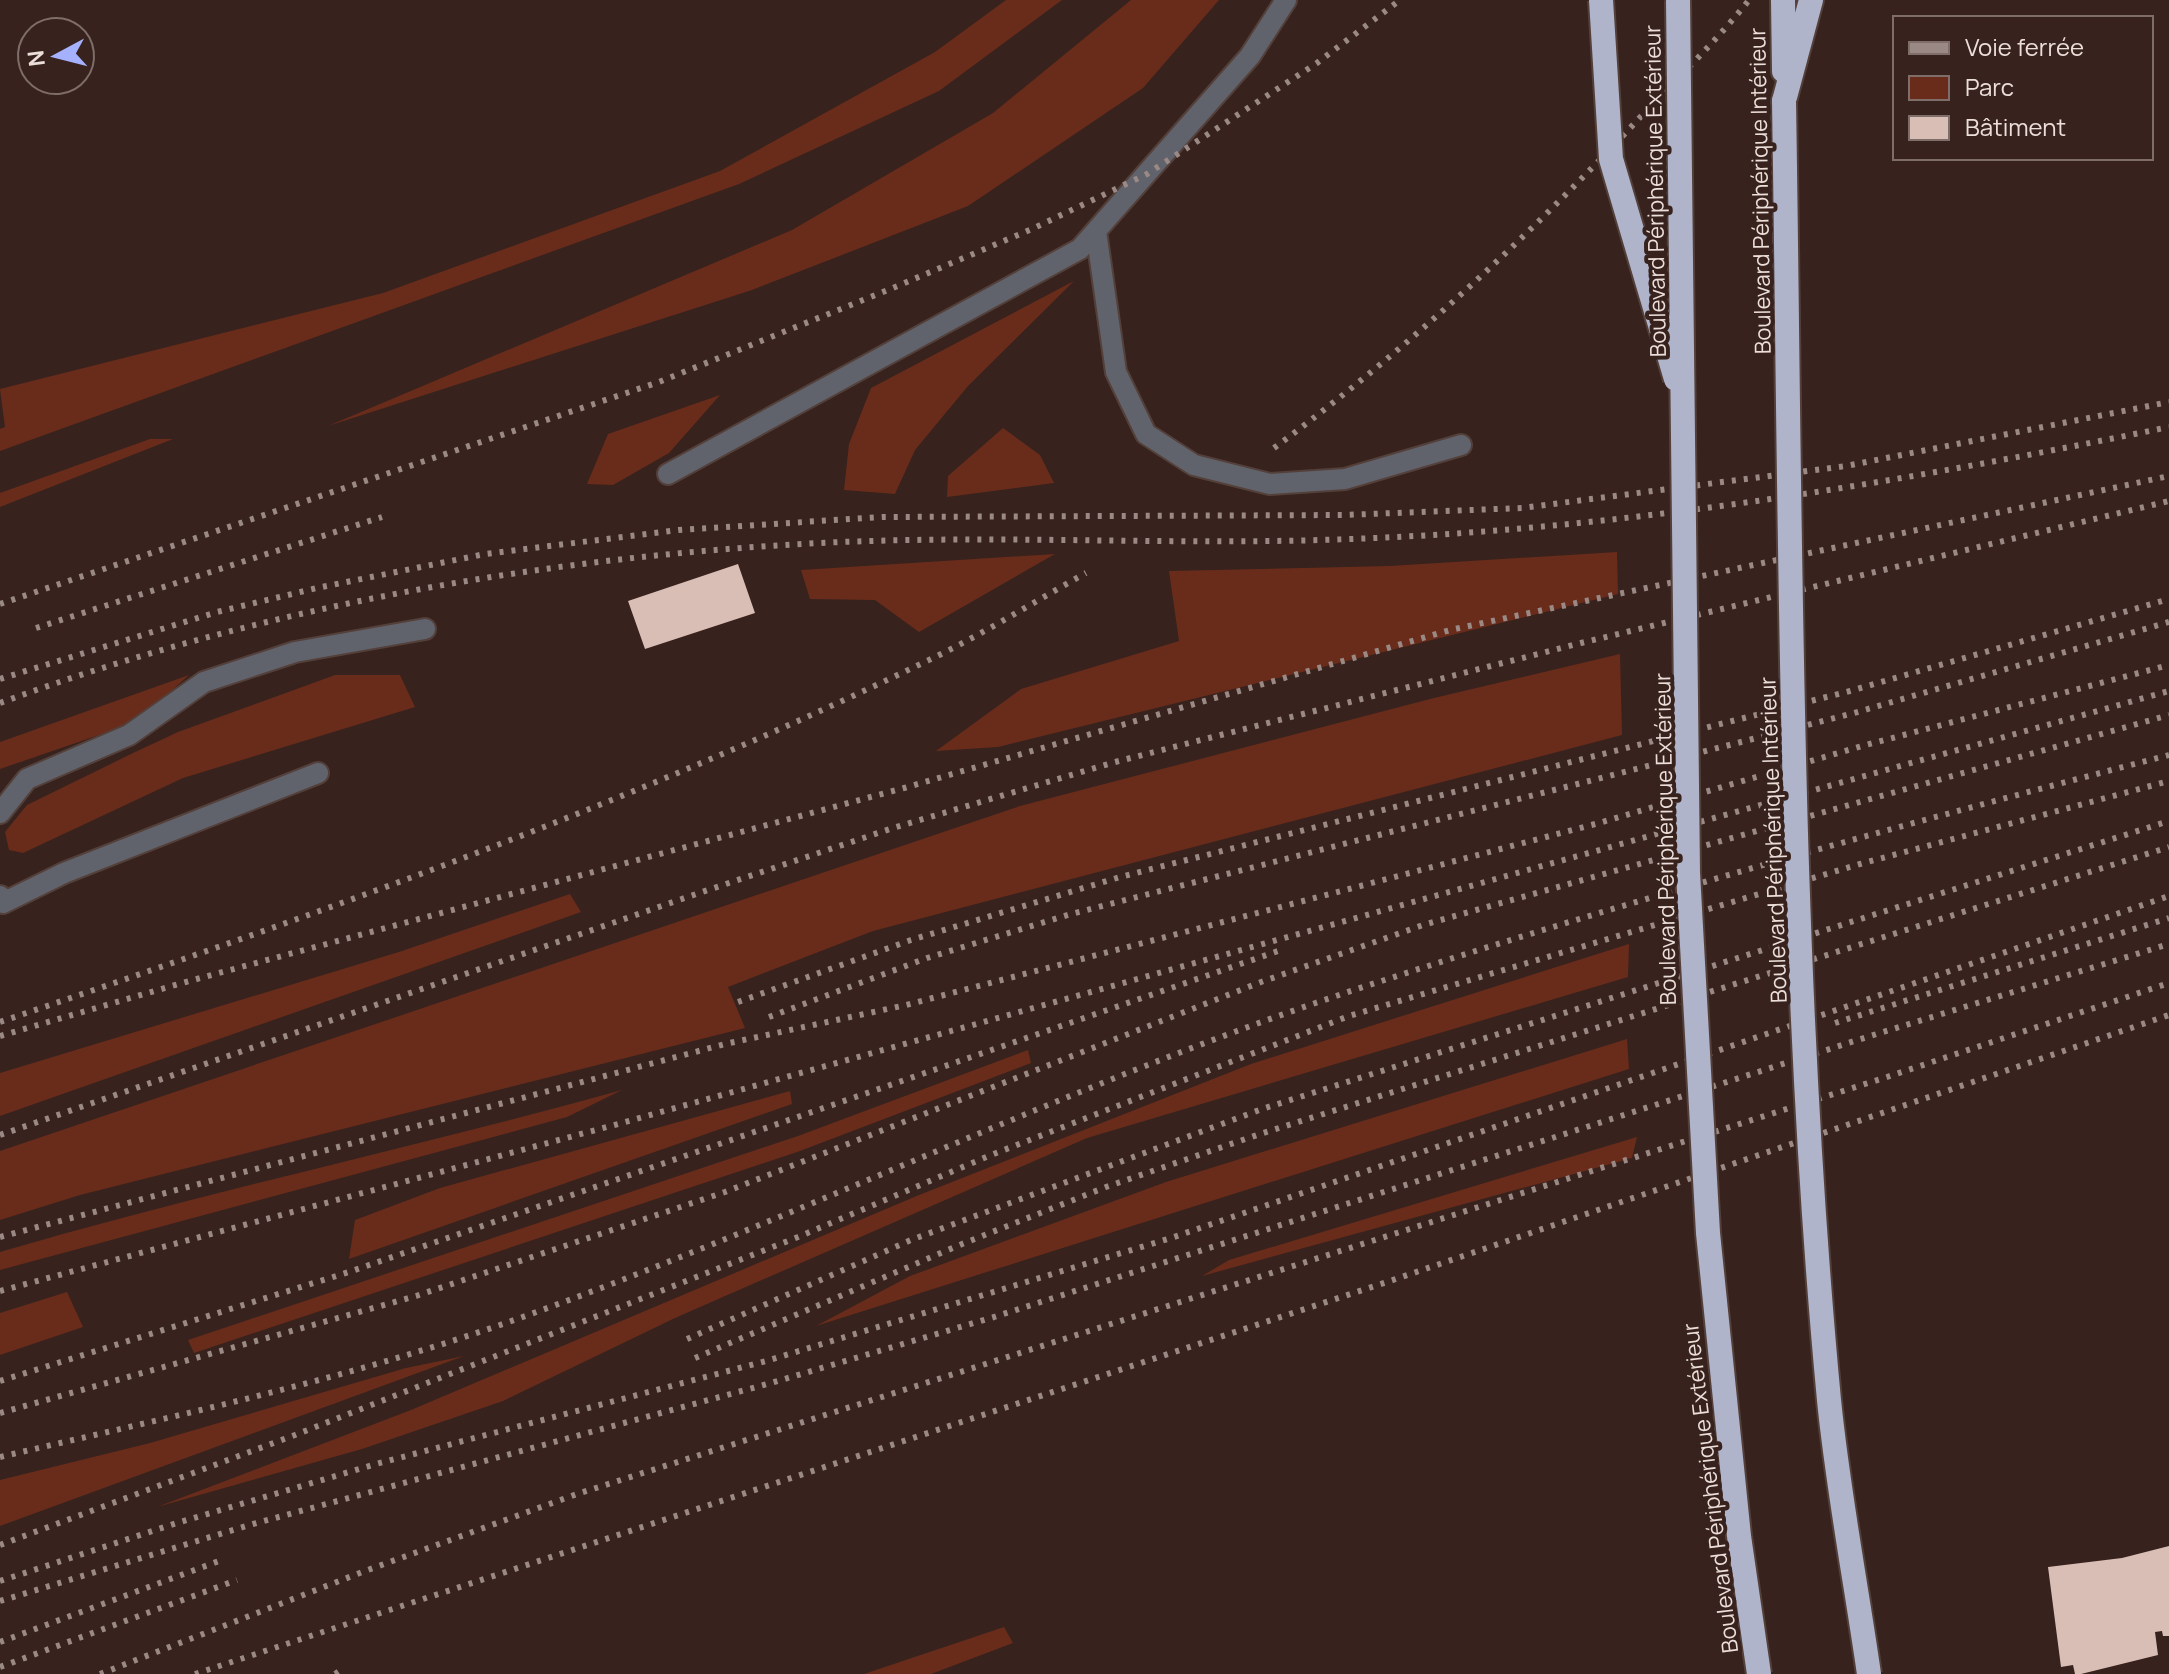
<svg xmlns="http://www.w3.org/2000/svg" width="2169" height="1674" font-family="Manrope,sans-serif">
	<rect width="100%" height="100%" fill="#37221d"/>
	<path fill="#692c1b" d="M1006 0H1062L939 91 739 184 0 451V429L5 427 0 389 383 293 720 171 935 52Z
		M1131 0H1219L1143 88 968 206 752 290 328 426 792 230 993 113Z
		M1074 281 968 386 915 450 895 494 844 490 849 444 871 388Z
		M720 395 669 453 613 485 587 484 608 434Z
		M1003 428 1040 455 1054 483 947 497 948 476Z
		M150 439H173L0 507V493Z
		M1617 552 1618 594 998 747 936 751 1021 689 1179 641 1169 571 1390 566Z
		M1055 554 919 632 875 600 810 599 801 570Z
		M1620 654 1622 735 873 931 728 987 745 1028 80 1195 0 1220V1151L1020 806 1434 698Z
		M189 675 137 722 0 769V742Z
		M335 675H400L415 707 183 778 23 853 9 850 5 832 27 805 133 753 178 732Z
		M570 894 581 912 0 1116V1073L402 951Z
		M1629 944 1628 977 1087 1138 675 1318 503 1401 362 1449 157 1507 411 1410 919 1195 1251 1064Z
		M1627 1039 1629 1069 816 1326 910 1276 1166 1182Z
		M1028 1050 1031 1063 800 1151 194 1353 188 1340 798 1136Z
		M622 1090 567 1117 0 1270V1252C206 1192 416 1147 622 1090Z
		M790 1091 792 1104 349 1259 355 1220 440 1188Z
		M1637 1137 1632 1158 1202 1276 1229 1260Z
		M67 1292 83 1327 0 1355V1313Z
		M464 1356 0 1526V1480L150 1443 406 1368Z
		M1004 1627 1013 1643 931 1674H864Z"/>
	<path fill="#d9beb6" d="M738 564 755 613 645 649 628 601Z
		M2169 1546V1636H2163L2162 1631 2155 1632 2158 1655 2081 1674H2075L2073 1665 2061 1667 2048 1567 2122 1558Z"/>
	<g fill="none" stroke-linecap="round" stroke-linejoin="round">
		<g stroke="#54403b" stroke-width="24">
			<path id="lane" d="M1096 231 1116 372 1146 434 1194 465 1270 484 1345 479 1461 445
				M668 474 1080 249 1250 56 1286 0
				M0 813 27 779 129 735 204 682 295 652 425 629
				M0 896 3 903 64 873 318 773"/>
		</g>
		<g stroke="#54403b" stroke-width="28">
			<path id="highway" d="M1783 0 1784 71
				M1784 101 1811 0"/>
		</g>
		<use href="#lane" stroke="#61636c" stroke-width="20"/>
		<use href="#highway" stroke="#afb4ca" stroke-width="24"/>
		<path stroke="#9a8984" stroke-width="6" stroke-dasharray="4 8" stroke-linecap="butt" d="M1274 448C1410 347 1531 235 1646 111 1681 75 1718 39 1749 0
			M0 604 659 382 888 290 1032 229 1147 174 1317 63 1400 0
			M36 628 382 517
			M0 679 217 612 317 588 485 554 679 530 882 517 1344 515 1522 508 1846 466 2169 402
			M0 703C261 607 543 557 820 543 997 534 1174 546 1350 539 1629 529 1896 483 2169 427
			M738 1002 911 940 1120 877 1850 691 2169 599
			M769 1017 927 958 1071 914 1854 713 2169 622
			M0 1022C315 915 633 804 933 658 985 633 1035 601 1086 573
			M1835 1023 2169 918
			M0 1036 182 983 904 788 1450 630 2169 476
			M0 1135 702 892 893 828 1115 762 1581 643 2169 501
			M0 1237 725 1044 906 1005 1349 889 1599 823 1862 746 2169 665
			M0 1291 618 1124 2169 691
			M687 1339 911 1240 1262 1109 2169 821
			M695 1358 962 1244 1106 1187 1260 1134 2169 847
			M0 1381 349 1272 1281 950
			M0 1413 416 1296 725 1192 1261 982 1423 925 2169 715
			M0 1457C179 1415 358 1377 531 1314 805 1215 1067 1086 1342 994 1614 904 1892 827 2169 755
			M0 1545 295 1435 798 1237 991 1155 1349 1016 1860 864 2169 781
			M0 1581 177 1523 376 1464 766 1361 1171 1238 2169 896
			M0 1601 253 1524 771 1383 994 1317 1867 1037 2169 944
			M0 1642 219 1561
			M0 1667 237 1580
			M100 1674 365 1571 577 1494 1887 1077 2169 983
			M195 1674 1387 1282 2169 1015
			M335 1674 341 1670"/>
		<g stroke="#54403b" stroke-width="28" stroke-linecap="butt">
			<path id="highway-bridge" d="M1601 0 1611 159 1676 379
				M1678 0 1688 873 1708 1233 1739 1536 1759 1674
				M1784 101C1791 534 1788 968 1829 1400 1838 1491 1856 1583 1869 1674"/>
		</g>
		<use href="#highway-bridge" stroke="#afb4ca" stroke-width="24"/>
	</g>
	<g text-anchor="middle" dominant-baseline="central" stroke-width="8" stroke-linejoin="round" paint-order="stroke">
		<g font-size="22" fill="#ecdeda" stroke="#37221d">
			<text transform="translate(1655 191) rotate(-91)">Boulevard Périphérique Extérieur</text>
			<text transform="translate(1760 191) rotate(-91)">Boulevard Périphérique Intérieur</text>
			<text transform="translate(1665 839) rotate(-91)">Boulevard Périphérique Extérieur</text>
			<text transform="translate(1773 840) rotate(-92)">Boulevard Périphérique Intérieur</text>
			<text transform="translate(1710 1488) rotate(-97)">Boulevard Périphérique Extérieur</text>
		</g>
	</g>
	<rect x="1893" y="16" width="260" height="144" fill="#37221d" stroke="#7f6d69" stroke-width="2"/>
	<rect x="1909" y="42" width="40" height="12" fill="#9a8984" stroke="#7f6d69" stroke-width="2"/>
	<text x="1965" y="56" font-size="24" fill="#ecdeda">Voie ferrée</text>
	<rect x="1909" y="76" width="40" height="24" fill="#692c1b" stroke="#7f6d69" stroke-width="2"/>
	<text x="1965" y="96" font-size="24" fill="#ecdeda">Parc</text>
	<rect x="1909" y="116" width="40" height="24" fill="#d9beb6" stroke="#7f6d69" stroke-width="2"/>
	<text x="1965" y="136" font-size="24" fill="#ecdeda">Bâtiment</text>
	<g transform="translate(56 56) rotate(263)"><circle r="38" fill="#37221d" stroke="#7f6d69" stroke-width="2"/>
	<path d="M0-6L14 30L0 20L-14 30Z" fill="#a5b1fc"/>
	<text y="-12" font-size="22" font-weight="bold" text-anchor="middle" fill="#ecdeda">N</text>
	</g>
</svg>
